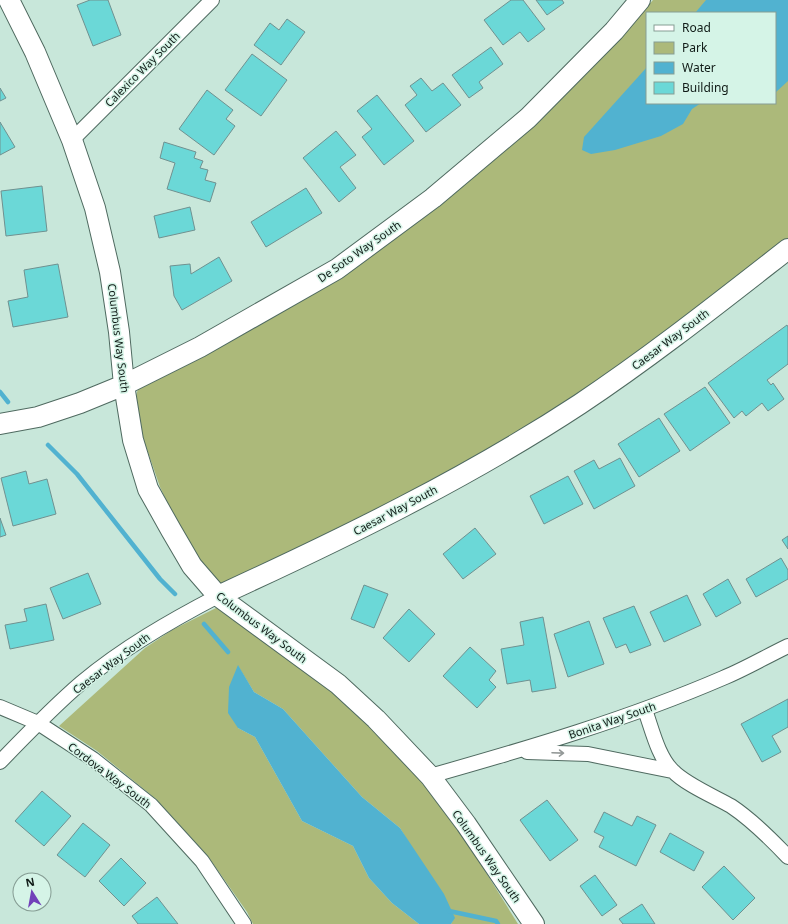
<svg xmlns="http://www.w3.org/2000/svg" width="788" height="924" font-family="'Noto Sans',sans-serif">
	<rect width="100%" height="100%" fill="#c8e7da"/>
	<path fill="#acb97a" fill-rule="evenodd" d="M653 0H788V238L651 343 575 396 484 452 401 498 219 585 200 563 184 537 160 487 142 435 136 396 139 385 493 160 538 123ZM647 13H775V103H647Z
		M218 607 378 725 421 779 423 785H426L477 858 518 924H451L454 918 400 828 362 797 283 709 254 692 238 666V728L255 737 302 821 353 846 369 878 392 903 419 924H253L247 912 207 855 156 799 97 751 59 726 145 648 172 630Z"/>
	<path fill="#51b2d0" d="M706 0H788V81L776 92H775V13H695Z
		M647 67V103H701L692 109 683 124 661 136 615 150 591 154 582 150 584 137Z
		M238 665 254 692 283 709 362 797 400 828 444 894 455 918 451 924H419L392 903 369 878 353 846 302 821 255 737 238 728 228 713 229 687Z"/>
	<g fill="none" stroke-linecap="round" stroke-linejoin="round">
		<path stroke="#51b2d0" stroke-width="4.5" d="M0 392 8 402
			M48 445 77 474 160 579 175 594
			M204 624 228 652
			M449 911 496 921 498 924"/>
	</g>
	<path fill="#6bd8d7" stroke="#709190" d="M90 0H108L121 35 93 46 77 5Z
		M511 0H523L545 29 528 42 520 32 503 45 484 20Z
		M536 0H562L564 3 547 15Z
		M287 19 305 32 281 65 254 45 270 23 279 30Z
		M491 47 503 64 479 82 483 88 469 98 452 75Z
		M252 54 287 80 261 116 225 90Z
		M421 78 432 91 443 83 461 105 426 132 405 105 417 95 410 86Z
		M0 88 6 98 0 101Z
		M207 90 233 110 226 119 235 126 214 155 179 129Z
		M377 95 414 141 384 165 362 137 372 129 357 111Z
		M0 122 15 147 0 155Z
		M336 131 356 155 340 167 356 188 339 202 303 158Z
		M164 142 196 152 194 158 203 161 200 168 208 170 205 180 216 183 210 202 167 189 175 163 160 158Z
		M42 186 47 231 6 236 1 191Z
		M306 188 322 213 266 247 251 222Z
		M190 207 195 230 159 238 154 216Z
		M219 257 232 281 182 310 174 296 170 266 190 264 191 274Z
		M58 264 68 317 13 327 8 301 28 297 24 270Z
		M787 325 788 327V364L767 380 771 385 773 383 784 399 768 411 762 403 746 416 742 411 734 418 708 383Z
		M705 387 730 423 690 451 664 414Z
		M659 418 680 451 639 477 618 444Z
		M620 458 635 486 594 509 574 471 594 460 599 469Z
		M26 471 29 484 47 479 56 514 13 526 1 478Z
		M568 476 583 504 544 524 530 496Z
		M0 518 6 535 0 537Z
		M475 528 496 554 463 579 443 554Z
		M788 536V549L782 540Z
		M781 558 788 570V579L756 597 746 579Z
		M88 573 101 604 63 619 50 588Z
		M728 579 741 603 716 617 703 594Z
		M364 585 388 594 374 628 351 619Z
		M687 595 701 625 664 642 650 612Z
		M46 604 54 640 10 649 5 625 27 621 24 609Z
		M634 606 651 645 630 653 626 644 616 648 603 618Z
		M409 609 435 634 409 662 383 638Z
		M543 617 556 688 532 692 530 680 507 684 501 649 524 645 520 622Z
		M589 621 604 664 568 677 554 634Z
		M470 647 496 671 489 680 496 687 477 708 443 676Z
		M788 699V727L772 736 781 752 762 762 741 724Z
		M42 791 71 816 44 846 15 821Z
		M547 800 578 840 550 861 520 820Z
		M604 812 632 826 637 816 656 825 636 866 599 847 604 837 594 832Z
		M83 823 110 845 85 877 57 855Z
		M670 833 704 852 694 871 660 852Z
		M121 858 146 883 124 906 99 881Z
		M724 866 755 898 733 920 702 887Z
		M595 875 617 905 602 916 580 886Z
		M157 897 178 924H138L132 916Z
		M642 904 655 924H623L619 919Z"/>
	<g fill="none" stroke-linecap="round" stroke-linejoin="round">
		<g stroke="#4f6a60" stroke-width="16">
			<path id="street" d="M72 140 212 0
				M0 707 38 723 93 759 151 805 202 861 244 924
				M645 710C652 729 658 757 673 771 685 784 715 797 731 806 752 820 771 839 788 857
				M527 752 588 754 672 771
				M0 762C26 735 53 707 81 683 123 648 170 621 218 596
				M430 776C529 748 628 719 723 678 745 669 767 656 788 646"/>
		</g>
		<g stroke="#4f6a60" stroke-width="22">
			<path id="secondary" d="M9 0 35 52 72 140 95 208 110 272 119 332 124 385 133 440 148 489 171 530 192 566 218 596 338 684 376 719 430 776 466 824 534 924
				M0 424 38 417 80 403 124 385 200 347 337 269 433 198 528 118 614 31 640 0
				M218 596C342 539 466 479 580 404 652 356 720 302 788 249"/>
		</g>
		<use href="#street" stroke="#fff" stroke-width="14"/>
		<use href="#secondary" stroke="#fff" stroke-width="20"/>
	</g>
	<defs><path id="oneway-shaft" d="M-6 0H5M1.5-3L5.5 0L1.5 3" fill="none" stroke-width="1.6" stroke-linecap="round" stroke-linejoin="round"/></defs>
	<use stroke="#939897" href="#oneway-shaft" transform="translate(558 753) rotate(2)"/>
	<g text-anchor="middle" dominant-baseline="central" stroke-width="3" stroke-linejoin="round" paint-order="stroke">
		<g font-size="11" fill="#101b17" stroke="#d5f4e7">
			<text transform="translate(142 69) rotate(-45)">Calexico Way South</text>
			<text transform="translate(359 251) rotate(-35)">De Soto Way South</text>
			<text transform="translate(119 338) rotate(83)">Columbus Way South</text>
			<text transform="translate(670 339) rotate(-37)">Caesar Way South</text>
			<text transform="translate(395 510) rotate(-28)">Caesar Way South</text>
			<text transform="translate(262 627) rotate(37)">Columbus Way South</text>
			<text transform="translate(111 663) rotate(-37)">Caesar Way South</text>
			<text transform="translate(612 720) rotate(-19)">Bonita Way South</text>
			<text transform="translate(110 775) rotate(37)">Cordova Way South</text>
			<text transform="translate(487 856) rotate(55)">Columbus Way South</text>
		</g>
	</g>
	<rect x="646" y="12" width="130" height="92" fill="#d5f4e7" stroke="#869d94"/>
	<rect x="654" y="25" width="20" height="6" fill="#ffffff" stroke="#869d94"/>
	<text x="682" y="32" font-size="12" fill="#101b17">Road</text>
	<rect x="654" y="42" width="20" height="12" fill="#acb97a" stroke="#869d94"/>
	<text x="682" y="52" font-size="12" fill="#101b17">Park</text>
	<rect x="654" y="62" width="20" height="12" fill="#51b2d0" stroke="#869d94"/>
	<text x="682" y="72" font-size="12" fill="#101b17">Water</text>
	<rect x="654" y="82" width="20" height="12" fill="#6bd8d7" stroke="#869d94"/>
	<text x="682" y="92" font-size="12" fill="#101b17">Building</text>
	<g transform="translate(32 892) rotate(349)"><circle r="19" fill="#d5f4e7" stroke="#869d94"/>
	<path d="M0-3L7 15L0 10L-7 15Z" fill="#7141b9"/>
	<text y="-6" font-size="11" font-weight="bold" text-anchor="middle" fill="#101b17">N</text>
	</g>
</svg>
